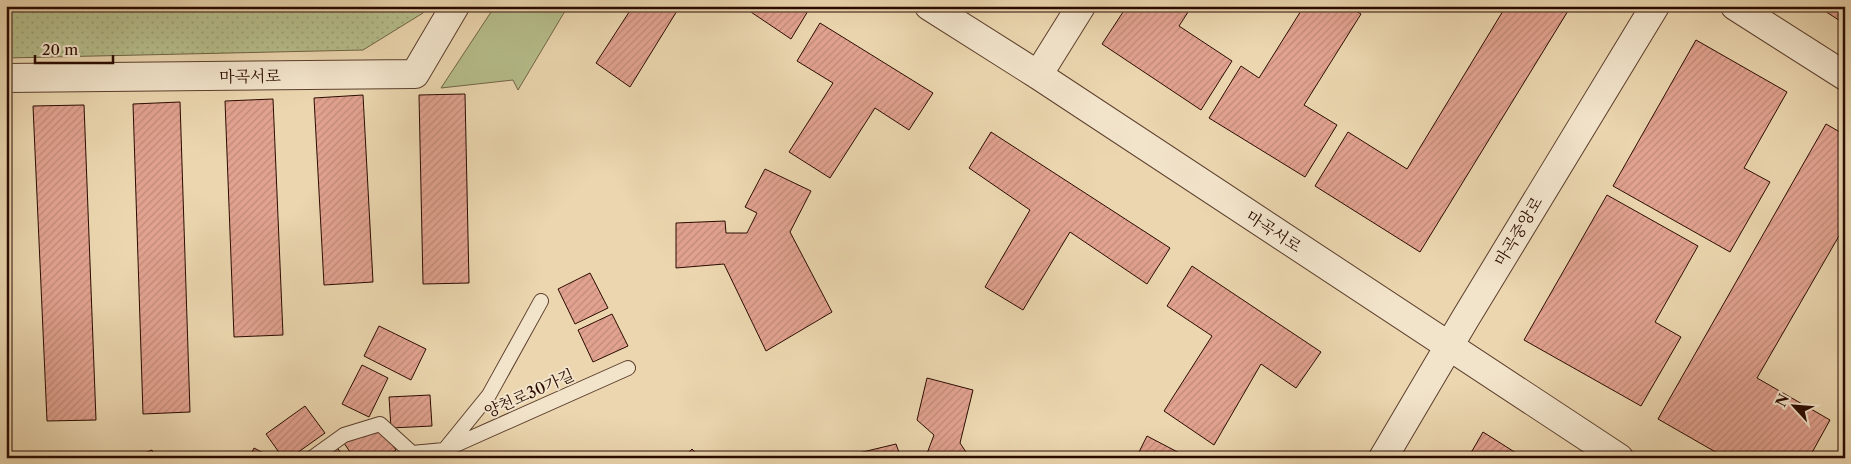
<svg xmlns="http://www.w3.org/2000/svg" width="1851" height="464" font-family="'Libre Caslon Text','Noto Serif KR',serif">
	<defs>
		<pattern id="grass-dots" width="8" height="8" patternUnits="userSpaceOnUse" patternTransform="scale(1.25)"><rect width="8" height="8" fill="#b6be8c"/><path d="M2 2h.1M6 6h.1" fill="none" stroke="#9da277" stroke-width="1.8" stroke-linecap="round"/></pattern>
		<pattern id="building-hatch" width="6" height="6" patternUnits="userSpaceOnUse" patternTransform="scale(1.25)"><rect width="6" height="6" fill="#e1a28f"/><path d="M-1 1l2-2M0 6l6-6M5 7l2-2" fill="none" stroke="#c18a7a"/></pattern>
	</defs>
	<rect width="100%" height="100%" fill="#ebd6af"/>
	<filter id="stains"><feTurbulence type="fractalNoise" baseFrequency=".004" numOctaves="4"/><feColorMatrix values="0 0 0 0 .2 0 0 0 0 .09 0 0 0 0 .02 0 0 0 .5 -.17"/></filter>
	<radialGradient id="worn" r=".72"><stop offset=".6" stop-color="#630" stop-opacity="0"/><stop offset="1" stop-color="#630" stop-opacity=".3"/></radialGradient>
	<path fill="url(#grass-dots)" stroke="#706446" d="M6 6H427L423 13 363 50 6 58Z"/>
	<path fill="#b6be8c" stroke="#706446" d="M495 6H568L518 90 513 80 441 88Z"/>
	<path fill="url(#building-hatch)" stroke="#2b0b00" d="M633 6H680L630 87 596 63Z
		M742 6H811L791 39Z
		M1127 6H1192L1179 26 1232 61 1201 110 1102 44Z
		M1304 6H1348L1361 14 1304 105 1337 125 1305 177 1209 118 1241 66 1259 78Z
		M1506 6H1571L1420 252 1315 186 1348 132 1407 169Z
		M1817 6H1845V24Z
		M820 23 933 93 909 130 875 108 830 178 789 152 833 83 797 61Z
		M1696 40 1787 92 1744 168 1770 182 1730 252 1613 186Z
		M465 94 469 283 423 284 419 95Z
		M363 95 373 282 324 285 314 98Z
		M273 99 283 335 234 337 225 101Z
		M180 102 190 412 143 414 133 104Z
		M84 105 96 420 47 421 33 106Z
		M1826 124 1845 135V231L1843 229 1757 378 1830 420 1809 458H1726L1658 419Z
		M991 132 1170 248 1147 284 1070 232 1023 310 985 287 1030 210 969 168Z
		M765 169 811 191 790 232 832 312 766 351 724 264 676 268V223L725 221 726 233H747L757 213 745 207Z
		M1607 195 1698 246 1655 322 1681 337 1641 406 1524 340Z
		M1192 266 1321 352 1296 388 1261 364 1214 445 1164 411 1212 336 1167 306Z
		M590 273 608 308 575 324 558 289Z
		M612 314 628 346 593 362 578 330Z
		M379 326 426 349 411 380 364 356Z
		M362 365 388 378 369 417 342 404Z
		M927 378 973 390 960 443 970 458H922L926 456 934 435 917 420Z
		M430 395 432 426 391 428 389 397Z
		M305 406 325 433 290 458H283L266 434Z
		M381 429 396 450 384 458H354L344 443Z
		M1483 432 1524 458H1468Z
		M1147 436 1189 458H1136Z
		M896 444 901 458H847L846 456Z
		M335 445 345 458H319Z
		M254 448 273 458H249Z
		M692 449 700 458H683Z
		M152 450 155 458H131Z"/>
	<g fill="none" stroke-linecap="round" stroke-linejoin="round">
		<g stroke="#5b3e2c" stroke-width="16">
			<path id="service" d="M446 448 489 395 541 301
				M312 458 344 435 380 424 412 453
				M405 458 412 453 444 450 628 368"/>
		</g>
		<g stroke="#5b3e2c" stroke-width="30">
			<path id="minor" d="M929 6 1038 75 1619 458
				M1735 6 1845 76
				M1038 75 1081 6
				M6 78 415 74 455 6
				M1383 458 1465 319 1655 6"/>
		</g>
		<use href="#service" stroke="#f2e4cb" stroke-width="14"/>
		<use href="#minor" stroke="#f2e4cb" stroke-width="28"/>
	</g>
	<g text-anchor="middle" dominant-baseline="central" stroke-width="4" stroke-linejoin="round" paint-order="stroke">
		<g font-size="16" fill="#2b0b00" stroke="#f2e4cb">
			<text transform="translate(250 76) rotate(-1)">마곡서로</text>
			<text transform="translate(1274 231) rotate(33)">마곡서로</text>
			<text transform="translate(1518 231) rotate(-59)">마곡중앙로</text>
			<text transform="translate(529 393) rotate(-24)">양천로30가길</text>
		</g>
	</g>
	<rect width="1851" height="464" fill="none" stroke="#ebd6af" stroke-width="25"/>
	<rect x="8" y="8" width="1836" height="449" fill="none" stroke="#2b0b00" stroke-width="2.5"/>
	<rect x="12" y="12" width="1826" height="439" fill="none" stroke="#2b0b00"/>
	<g transform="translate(1794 406) rotate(296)" stroke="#f2e4cb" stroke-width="4" paint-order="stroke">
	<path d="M0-4L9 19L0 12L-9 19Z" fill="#2b0b00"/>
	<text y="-8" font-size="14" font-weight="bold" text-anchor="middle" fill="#2b0b00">N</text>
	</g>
	<path d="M35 55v8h78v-8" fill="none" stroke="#2b0b00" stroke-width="2.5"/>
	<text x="42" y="55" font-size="15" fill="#2b0b00" stroke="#f2e4cb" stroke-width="4" paint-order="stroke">20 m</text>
	<rect width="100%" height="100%" filter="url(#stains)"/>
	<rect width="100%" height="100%" fill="url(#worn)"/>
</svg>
